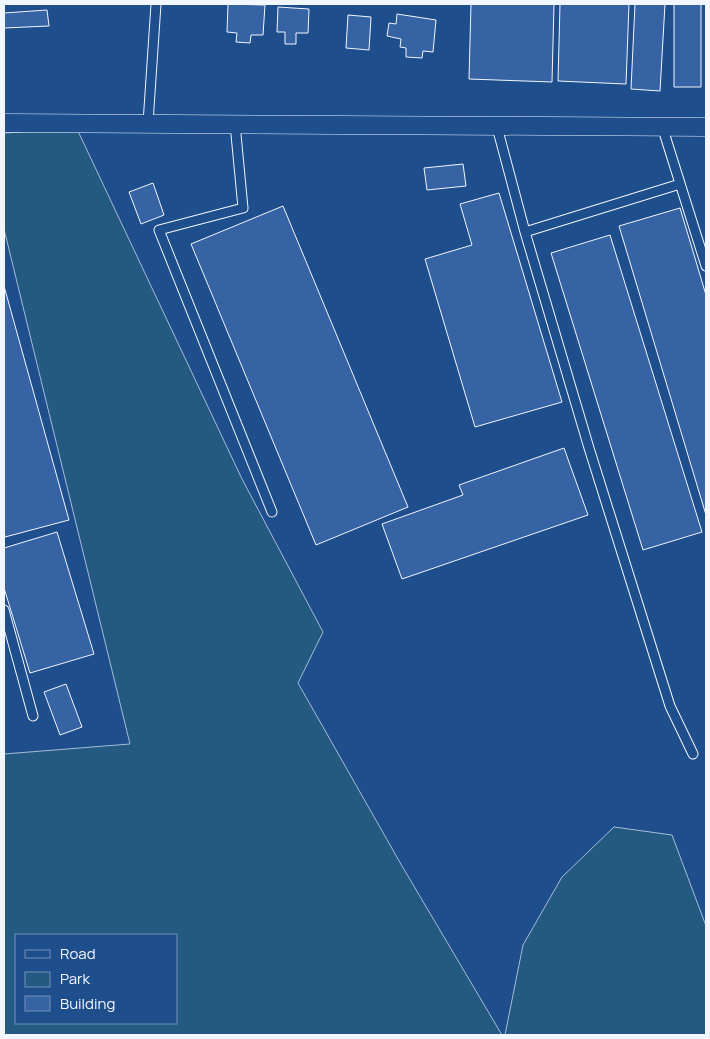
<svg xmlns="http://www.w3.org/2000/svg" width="710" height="1039" font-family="Manrope,sans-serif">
	<rect width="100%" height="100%" fill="#1f4e8c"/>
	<path fill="#245a82" stroke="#a8bbd7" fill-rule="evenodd" d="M77 129 242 479 323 632 298 683 402 866 502 1035H4V754L130 744 4 229V133ZM16 935H176V1023H16Z
		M614 827 672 835 706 926V1035H505L523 945 562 877Z"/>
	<path fill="#3563a3" stroke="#f2f6ff" d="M228 4 265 5 263 35H251L250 43 236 42 237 33 227 32Z
		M471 4H554L552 82 469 79Z
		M560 4H629L626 84 558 81Z
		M635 4H665L660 91 631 89Z
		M674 4H701V87H674Z
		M278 7 309 9 308 33H296V44H285V32H277Z
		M47 10 49 26 4 28V13Z
		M397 14 436 20 433 52 423 51 422 58 406 57V48L400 47 401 39 387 36 389 23 396 24Z
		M348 15 371 17 369 50 346 48Z
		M463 164 466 186 427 190 424 168Z
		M153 183 164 215 141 224 129 192Z
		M499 193 562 402 475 427 425 259 472 245 460 204Z
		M283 206 408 507 316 545 191 244Z
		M680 208 706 295V515L619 226Z
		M610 235 702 532 643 550 551 253Z
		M4 286 69 520 5 537 4 533Z
		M564 448 588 515 402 579 382 524 463 495 459 485Z
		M57 532 94 654 30 673 4 588V548Z
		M66 684 82 727 60 735 44 692Z"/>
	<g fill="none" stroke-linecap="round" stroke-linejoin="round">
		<g stroke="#f2f6ff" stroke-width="11">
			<path id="lane" d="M148 123 156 4
				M235 124 243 208 159 230 272 512
				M662 126 706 266
				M497 127 525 232 589 448 670 706 693 754
				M525 232 680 184
				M4 610 33 716"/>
		</g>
		<g stroke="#f2f6ff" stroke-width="19">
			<path id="street" d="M4 123 706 127"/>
		</g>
		<use href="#lane" stroke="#1f4e8c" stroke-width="9"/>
		<use href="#street" stroke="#1f4e8c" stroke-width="18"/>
	</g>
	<rect width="710" height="1039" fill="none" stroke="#f2f6ff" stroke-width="10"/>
	<rect x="15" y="934" width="162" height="90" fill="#1f4e8c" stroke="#7391ba"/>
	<rect x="25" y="950" width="25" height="8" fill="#1f4e8c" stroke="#7391ba"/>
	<text x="60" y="959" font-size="15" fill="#f2f6ff">Road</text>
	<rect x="25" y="972" width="25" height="15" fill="#245a82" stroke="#7391ba"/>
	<text x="60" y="984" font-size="15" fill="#f2f6ff">Park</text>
	<rect x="25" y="996" width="25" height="15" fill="#3563a3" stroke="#7391ba"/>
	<text x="60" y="1009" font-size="15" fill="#f2f6ff">Building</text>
</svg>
